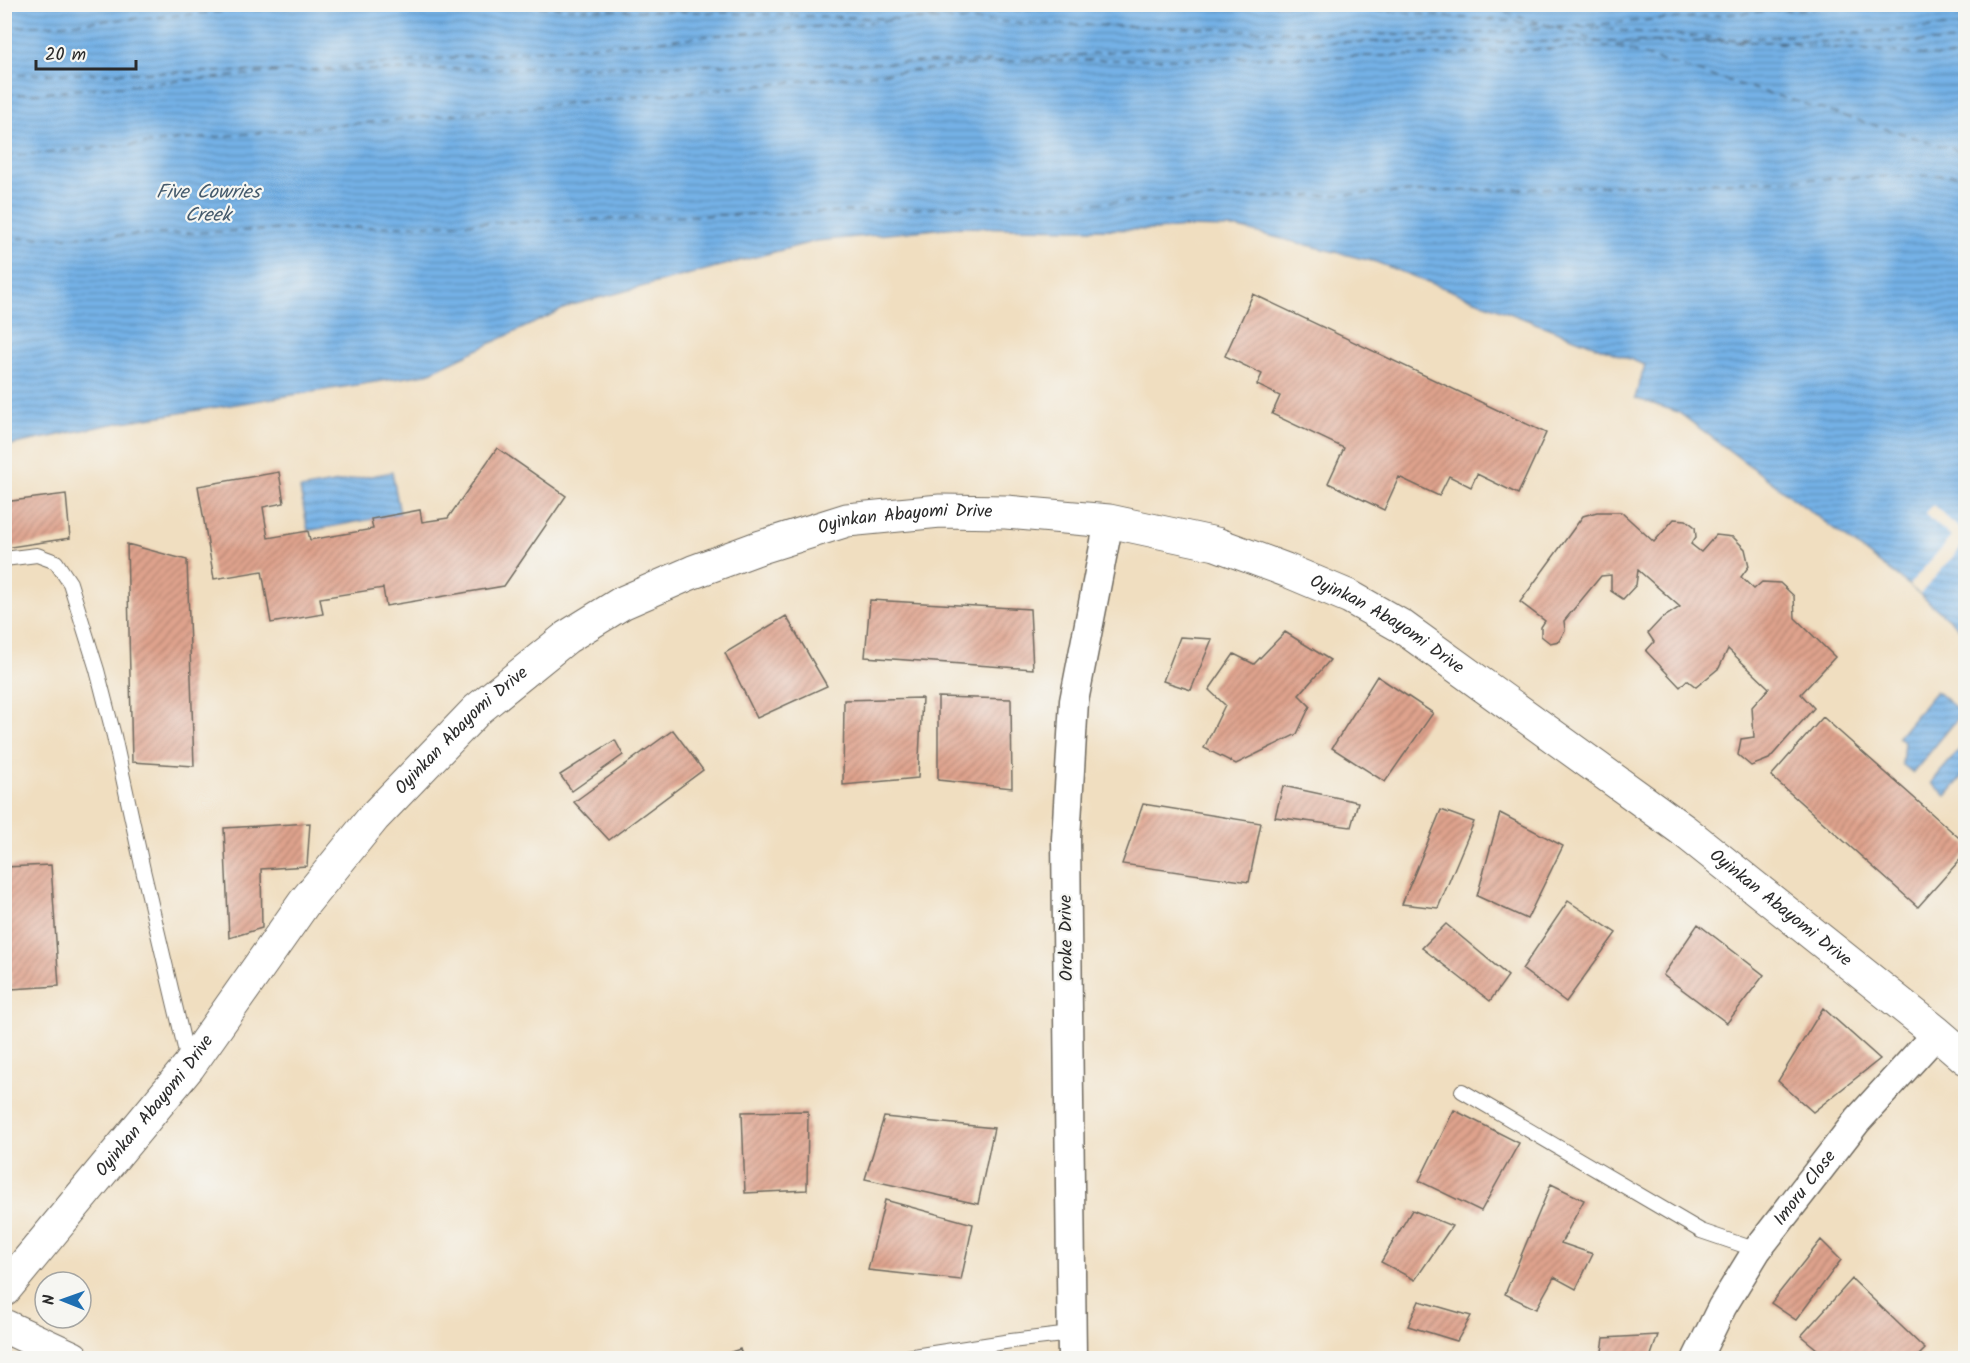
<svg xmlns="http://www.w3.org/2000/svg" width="1970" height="1363" font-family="Kalam,sans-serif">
	<defs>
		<pattern id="water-rules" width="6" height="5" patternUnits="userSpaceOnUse" patternTransform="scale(1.5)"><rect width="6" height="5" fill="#74b1e6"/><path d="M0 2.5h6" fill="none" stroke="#5f90bb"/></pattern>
		<pattern id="building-hatch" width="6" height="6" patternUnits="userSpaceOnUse" patternTransform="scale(1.5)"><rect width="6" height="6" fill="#dfa38d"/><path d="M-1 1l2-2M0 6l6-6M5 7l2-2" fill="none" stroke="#b58573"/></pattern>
	</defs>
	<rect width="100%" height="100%" fill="#f6f6f2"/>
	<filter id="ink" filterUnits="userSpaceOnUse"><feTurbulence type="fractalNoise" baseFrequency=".0167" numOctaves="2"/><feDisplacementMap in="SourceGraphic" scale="12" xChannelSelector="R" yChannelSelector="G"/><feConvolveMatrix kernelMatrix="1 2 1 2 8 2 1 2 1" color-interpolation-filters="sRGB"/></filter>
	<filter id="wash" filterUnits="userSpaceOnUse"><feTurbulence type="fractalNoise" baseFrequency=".008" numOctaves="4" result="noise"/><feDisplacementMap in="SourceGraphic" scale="24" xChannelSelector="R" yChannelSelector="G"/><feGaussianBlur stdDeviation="1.35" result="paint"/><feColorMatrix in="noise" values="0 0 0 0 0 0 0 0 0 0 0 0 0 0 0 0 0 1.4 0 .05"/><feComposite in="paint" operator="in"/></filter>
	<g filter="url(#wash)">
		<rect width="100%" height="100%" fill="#f0dec0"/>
		<path fill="url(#water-rules)" stroke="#506e88" stroke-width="1.5" d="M5 5H1965V633L1909 585 1678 412 1635 398 1645 365 1376 262 1238 228 1185 227 1156 230 956 227 816 241 572 305 426 374 122 422 5 446Z
			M392 472 400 514 308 531 300 489Z
			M1936 691 1962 713 1913 773 1902 764 1904 742 1898 737Z
			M1965 743V774L1946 796 1931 783Z"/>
		<path fill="#f0dec0" d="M1933 505 1965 534V543L1920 594 1909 585 1951 537 1925 514Z"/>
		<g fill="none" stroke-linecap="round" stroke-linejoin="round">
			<path stroke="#455a6c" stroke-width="1.5" stroke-dasharray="8 6" stroke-linecap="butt" d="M441 4 1435 36 1872 4
				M1292 4 1564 26
				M1478 4 1540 23
				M1934 4 1966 13
				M914 19 1081 4
				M1578 27 1725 39
				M4 28 335 4
				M1556 28 1597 41
				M1739 40 1752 41
				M1700 41 1966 26
				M1778 43 1966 58
				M1616 47 1966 153
				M1028 61 1438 55 1662 43
				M310 70 898 20
				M4 75 1005 61
				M4 96 282 72
				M4 157 1213 42H1966
				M4 239 1966 174"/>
		</g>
		<g id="blocks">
			<path fill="url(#building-hatch)" d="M1253 294 1546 433 1518 494 1477 474 1471 487 1449 476 1439 496 1399 477 1384 510 1328 483 1344 448 1272 414 1280 396 1257 385 1262 374 1225 356Z
				M497 448 566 496 504 586 386 606 383 588 320 598 323 614 271 623 262 571 214 579 198 486 279 472 284 503 263 507 268 538 308 531 310 540 373 529 371 519 420 510 422 522 448 518Z
				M66 494 70 538 4 548V502Z
				M1597 512H1621L1654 542 1674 519 1686 520 1695 527 1696 537 1691 544 1701 552 1716 535 1733 537 1745 549 1749 566 1741 577 1754 589 1762 582 1780 583 1794 596 1795 618 1835 657 1801 694 1814 708 1769 759 1751 766 1738 755 1741 739 1754 737 1752 707 1769 688 1728 649 1719 668 1696 687 1687 680 1680 687 1646 651 1654 642 1648 633 1661 619 1680 607 1638 570 1636 585 1623 599 1611 591V575L1601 576 1564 621 1565 630 1559 641 1550 643 1541 636V627L1545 621 1520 602 1583 516Z
				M127 544 187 560 194 766 132 762Z
				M870 600 1030 609 1033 669 865 657Z
				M786 616 827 686 757 718 725 653Z
				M1285 632 1330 660 1299 695 1310 706 1297 734 1236 764 1204 748 1225 705 1209 690 1234 654 1254 664Z
				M1180 637 1212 639 1191 690 1163 681Z
				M1377 676 1433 713 1385 782 1332 748Z
				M938 697 1011 699 1012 788 938 780Z
				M922 698 918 778 843 785 844 700Z
				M1823 717 1966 844V853L1918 907 1771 776Z
				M673 730 703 770 609 840 574 802Z
				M615 740 623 755 572 791 560 775Z
				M1283 786 1358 802 1351 827 1275 817Z
				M1143 804 1261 823 1249 882 1122 864Z
				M1441 810 1474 822 1438 908 1402 904Z
				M1500 813 1563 846 1527 919 1477 896Z
				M310 823 307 866 261 869 262 928 229 938 224 828Z
				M51 865 59 986 11 989 4 867Z
				M1568 901 1616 933 1566 1002 1522 969Z
				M1446 924 1508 976 1490 1001 1422 948Z
				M1698 924 1764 975 1727 1023 1663 975Z
				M1823 1008 1880 1059 1813 1112 1778 1081Z
				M1454 1110 1519 1143 1481 1211 1419 1181Z
				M808 1111 807 1190 745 1193 742 1112Z
				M884 1117 994 1128 978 1204 865 1179Z
				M1551 1184 1584 1200 1561 1243 1593 1254 1576 1289 1554 1277 1536 1309 1505 1294Z
				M885 1200 973 1224 961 1280 868 1270Z
				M1412 1210 1452 1226 1415 1280 1381 1262Z
				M1821 1240 1841 1260 1796 1320 1771 1303Z
				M1852 1279 1925 1349 1916 1358H1828L1801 1336Z
				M1419 1301 1471 1316 1457 1341 1408 1326Z
				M1658 1335 1650 1358H1601L1604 1338Z
				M740 1349 743 1358H714Z"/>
		</g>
	</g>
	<g filter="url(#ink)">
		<use href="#blocks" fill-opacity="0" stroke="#706a5f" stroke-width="1.5"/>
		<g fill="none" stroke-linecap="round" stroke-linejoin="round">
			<g stroke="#706a5f" stroke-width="16">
				<path id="lane" d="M4 559 37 555 56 562 70 583 97 670 114 736 143 870 188 1061
					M1462 1091 1701 1231 1757 1250
					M901 1358 1011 1341 1071 1334"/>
			</g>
			<g stroke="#706a5f" stroke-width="31">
				<g id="street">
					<path d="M1072 1358 1066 839 1074 701 1109 521"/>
					<path id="s1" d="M1697 1358 1722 1307 1757 1250 1857 1121 1937 1033"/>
				</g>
			</g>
			<g stroke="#706a5f" stroke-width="35">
				<g id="secondary">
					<path id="s2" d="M4 1290 189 1066 304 903 374 817 478 709 567 637 622 603 693 572 758 548 847 520 940 511 1006 512 1109 521 1216 544 1286 570 1350 597 1401 626 1683 830 1937 1033 1966 1058"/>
				</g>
			</g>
			<g stroke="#706a5f" stroke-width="35">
				<path id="primary" d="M4 1326 73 1358"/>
			</g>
			<use href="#lane" stroke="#fff" stroke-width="14"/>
			<use href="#street" stroke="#fff" stroke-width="28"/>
			<use href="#secondary" stroke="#fff" stroke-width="33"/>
			<use href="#primary" stroke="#fff" stroke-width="33"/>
		</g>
	</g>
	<g text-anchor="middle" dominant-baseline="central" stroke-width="4.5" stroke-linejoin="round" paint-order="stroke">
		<g font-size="18" fill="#2b2b2b" stroke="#f6f6f2">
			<text stroke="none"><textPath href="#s2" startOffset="1228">Oyinkan Abayomi Drive</textPath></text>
			<text stroke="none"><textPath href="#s2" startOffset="1732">Oyinkan Abayomi Drive</textPath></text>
			<text stroke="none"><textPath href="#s2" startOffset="724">Oyinkan Abayomi Drive</textPath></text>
			<text stroke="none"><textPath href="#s2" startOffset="2218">Oyinkan Abayomi Drive</textPath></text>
			<text transform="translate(1067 938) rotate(-91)">Oroke Drive</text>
			<text stroke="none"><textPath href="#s2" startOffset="238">Oyinkan Abayomi Drive</textPath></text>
			<text stroke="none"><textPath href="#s1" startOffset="202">Imoru Close</textPath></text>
		</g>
		<g font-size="20" font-style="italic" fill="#455a6c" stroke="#f6f6f2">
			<text x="208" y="193">Five Cowries<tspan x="208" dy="23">Creek</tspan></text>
		</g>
	</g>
	<rect width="1970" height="1363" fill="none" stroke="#f6f6f2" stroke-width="24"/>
	<g transform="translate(63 1300) rotate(271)"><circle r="28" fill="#f6f6f2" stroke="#a5a5a2" stroke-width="1.5"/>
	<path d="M0-4.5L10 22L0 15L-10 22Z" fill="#1f6fb2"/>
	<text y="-9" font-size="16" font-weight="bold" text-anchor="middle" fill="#2b2b2b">N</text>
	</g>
	<path d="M36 60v9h100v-9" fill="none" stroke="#2b2b2b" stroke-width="3"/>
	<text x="45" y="60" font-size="18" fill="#2b2b2b" stroke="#f6f6f2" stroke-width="4.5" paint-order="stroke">20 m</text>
</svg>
